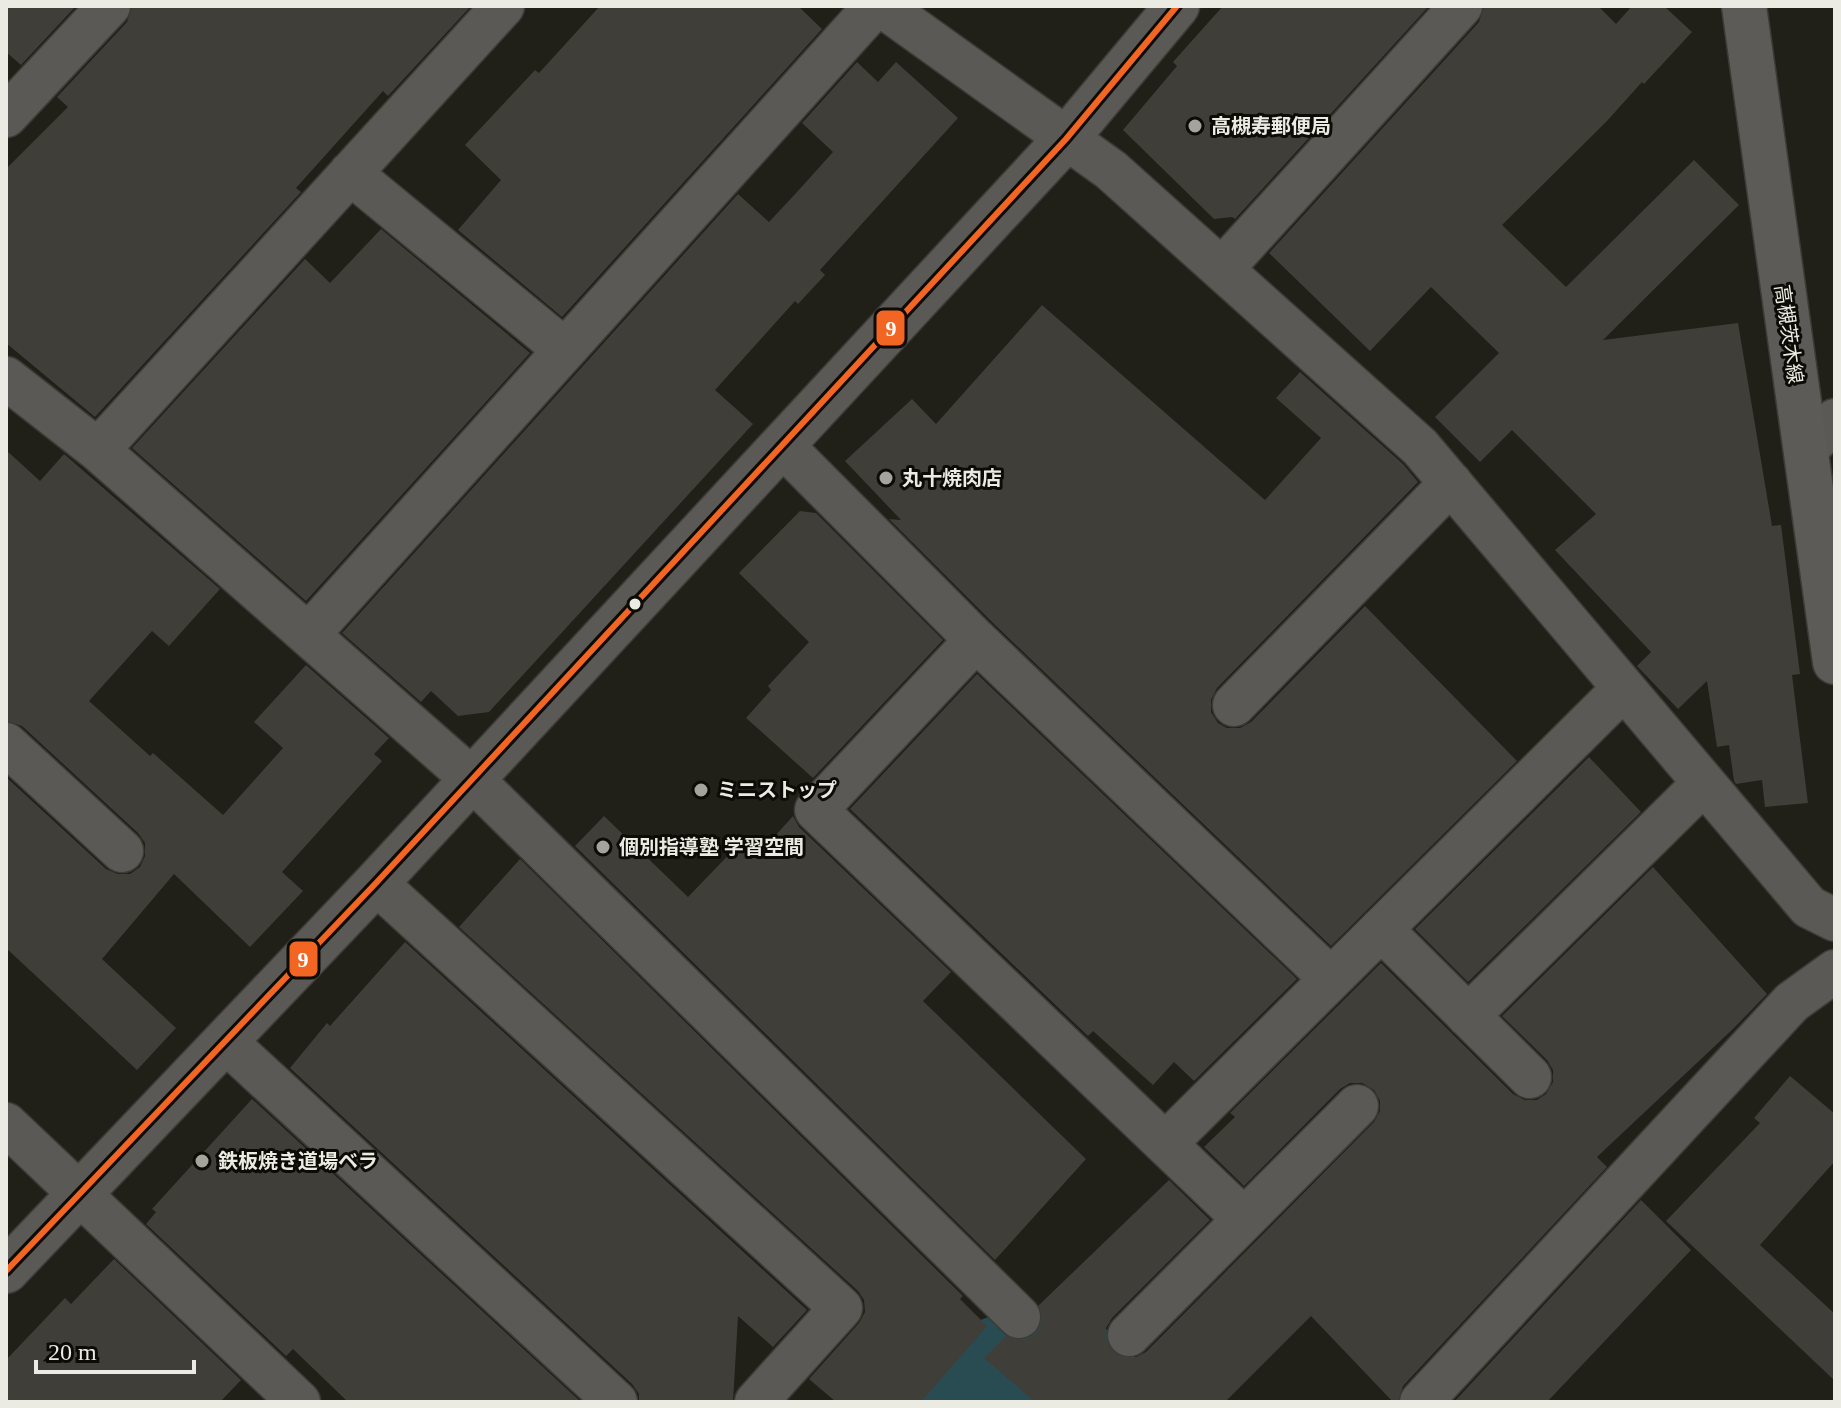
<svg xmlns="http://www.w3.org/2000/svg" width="1841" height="1408" font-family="'Times New Roman','Noto Sans JP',serif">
	<rect width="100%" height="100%" fill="#201f18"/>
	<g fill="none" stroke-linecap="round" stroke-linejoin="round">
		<path stroke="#294c53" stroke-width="94" d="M963 1402 997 1364 1030 1352 1066 1356 1114 1402"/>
	</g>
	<path fill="#3f3e39" d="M6 6H76L21 65 6 52Z
		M132 6H471L388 96 383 91 296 188 301 192 95 417 6 343V169L68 107 57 97 127 22Z
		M600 6H798L822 29 562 317 458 230 501 180 465 145 535 70 539 73Z
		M1223 6H1429L1235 219 1232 217 1214 219 1123 130 1177 66 1173 62Z
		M1484 6H1598L1616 24 1632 6H1664L1692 32 1644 84 1642 82 1607 121 1502 225 1566 287 1694 160 1739 205 1603 340 1738 323 1772 526 1781 525 1800 674 1792 675 1808 803 1765 807 1762 780 1736 784 1734 781 1729 745 1717 747 1707 681 1678 709 1637 666 1651 652 1555 550 1596 514 1512 430 1480 462 1435 417 1499 353 1431 287 1370 351 1269 253 1479 22Z
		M857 62 878 82 896 62 958 118 820 270 825 275 798 304 795 301 715 390 753 424 489 712 458 716 431 691 421 702 342 633 738 194 769 222 797 192 833 152 802 123Z
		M381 229 530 353 306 601 132 448 305 259 330 283Z
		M1042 305 1265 500 1321 438 1276 398 1300 372 1403 464 1418 482 1217 688 1211 700V712L1218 723 1227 728H1240L1251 722 1365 606 1517 761 1331 946 993 623 889 519 901 520 845 461 912 399 936 424Z
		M6 450 40 481 64 454 220 589 169 646 152 631 89 701 150 756 153 753 223 815 283 748 254 722 306 665 389 738 374 754 382 761 282 872 303 891 250 947 174 874 102 959 176 1028 137 1070 6 948V777L106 869 118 874H130L140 867 145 856V843L138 833 22 726 6 721Z
		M800 511 816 513 943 640 813 778 746 718 771 690 768 686 809 642 739 573Z
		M977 674 1297 979 1194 1081 1174 1062 1153 1085 1093 1031 1088 1036 850 809Z
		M1589 757 1641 812 1468 982 1415 929Z
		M604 816 688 897 743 840 758 855 793 816 799 827 951 972 923 1001 1086 1159 995 1260 575 846Z
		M520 859 963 1296 960 1299 987 1326 921 1402H836L809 1379 859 1323 865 1312 864 1300 858 1291 459 927Z
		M1653 867 1767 994 1734 1028 1597 1157 1607 1167 1403 1386 1398 1402H1393L1311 1316 1225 1402H1035L984 1358 1006 1336 1014 1340H1025L1036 1334 1042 1322 1039 1305 1169 1180 1210 1220 1112 1318 1106 1328V1340L1113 1352 1124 1358H1134L1146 1352 1374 1122 1380 1111V1101L1374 1090 1362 1083H1350L1340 1089 1244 1186 1204 1147 1235 1117 1230 1113 1381 963 1513 1094 1525 1100H1537L1546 1094 1553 1082V1070L1547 1060 1502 1016Z
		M405 942 807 1310 773 1347 738 1316 733 1402H639V1394L632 1384 290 1068 327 1023 330 1026Z
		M1790 1076 1835 1114V1161L1760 1245 1835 1314V1381L1666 1221 1760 1123 1754 1118Z
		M252 1099 581 1402H348L293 1349 286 1356 146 1224 156 1212 152 1209Z
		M1641 1200 1691 1250 1547 1402H1454Z
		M114 1259 241 1380 220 1402H6V1360L65 1298 71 1304Z"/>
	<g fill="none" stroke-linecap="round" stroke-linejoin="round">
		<g stroke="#3c3b35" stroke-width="45">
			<path id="minor" d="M882 6 1111 170 1420 447 1809 907 1835 920
				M6 116 109 6
				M350 173 565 350
				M1222 269 1461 6
				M6 378 98 450 472 779 1019 1317
				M782 445 976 640 1331 979
				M98 450 503 6
				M1805 451 1835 420
				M308 635 875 6
				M976 640 816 810 1244 1219
				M1234 705 1451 483
				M6 744 122 851
				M376 883 841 1308 756 1402
				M1381 929 1530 1077
				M1468 1016 1704 783
				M225 1041 616 1402
				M6 1124 299 1402
				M1166 1143 1624 688
				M1129 1335 1357 1106
				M1421 1402 1792 1002 1835 971"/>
		</g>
		<g stroke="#3c3b35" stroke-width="47">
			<path id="tertiary" d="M6 1271 376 883 1066 139 1177 6"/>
		</g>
		<g stroke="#3c3b35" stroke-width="47">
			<path id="secondary" d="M1744 6 1835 662"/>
		</g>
		<use href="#minor" stroke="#5a5956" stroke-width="42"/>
		<use href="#tertiary" stroke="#5a5956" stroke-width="44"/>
		<use href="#secondary" stroke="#5c5b58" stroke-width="44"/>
		<g stroke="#0c0b06" stroke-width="12">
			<path id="bus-1" d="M6 1271 376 883 1066 139 1177 6"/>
		</g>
		<use href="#bus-1" stroke="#f26522" stroke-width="6"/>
	</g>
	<g fill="#a5a49c" stroke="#0c0b06" stroke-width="3">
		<circle cx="1195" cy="126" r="8"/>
		<circle cx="886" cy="478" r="8"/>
		<circle cx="701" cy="790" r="8"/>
		<circle cx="603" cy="847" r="8"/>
		<circle cx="202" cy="1161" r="8"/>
	</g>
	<circle fill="#ecebe3" stroke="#0c0b06" stroke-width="3" cx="635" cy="604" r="7"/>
	<g text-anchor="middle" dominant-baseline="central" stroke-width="6" stroke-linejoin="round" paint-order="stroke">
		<g font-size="20" font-weight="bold" fill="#ecebe3" stroke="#0c0b06" text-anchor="start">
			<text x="1211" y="126">高槻寿郵便局</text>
			<text x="902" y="478">丸十焼肉店</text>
			<text x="717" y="790">ミニストップ</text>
			<text x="619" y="847">個別指導塾 学習空間</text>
			<text x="218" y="1161">鉄板焼き道場ベラ</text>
		</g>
		<g font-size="20" fill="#ecebe3" stroke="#0c0b06">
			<text transform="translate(1789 334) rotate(82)">高槻茨木線</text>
		</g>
	</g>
	<g stroke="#0c0b06" stroke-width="3">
		<rect x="875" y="309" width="31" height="38" rx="8" fill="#f26522"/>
		<rect x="288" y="940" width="31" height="38" rx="8" fill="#f26522"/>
	</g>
	<g font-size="22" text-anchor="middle" font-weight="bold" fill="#fff">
		<text x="891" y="336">9</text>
		<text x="303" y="967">9</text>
	</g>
	<rect width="1841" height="1408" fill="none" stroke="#ecebe3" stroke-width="16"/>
	<path d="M36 1360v12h158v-12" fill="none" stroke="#ecebe3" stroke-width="4"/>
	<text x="48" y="1360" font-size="24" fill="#ecebe3" stroke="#0c0b06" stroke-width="6" paint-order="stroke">20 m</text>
</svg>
